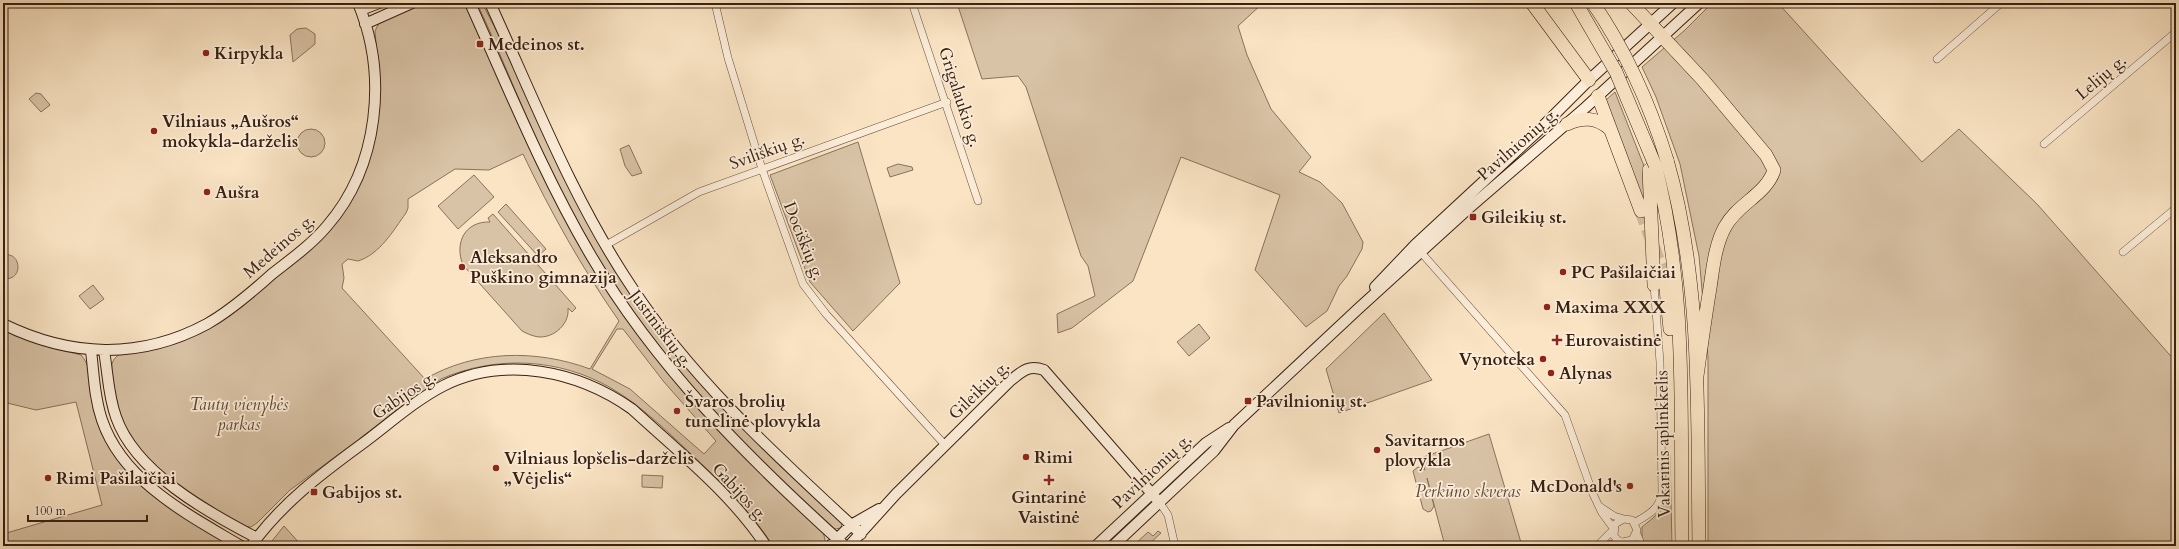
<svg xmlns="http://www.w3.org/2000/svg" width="2179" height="549" font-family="Cardo,serif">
	<rect width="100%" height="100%" fill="#fae4c4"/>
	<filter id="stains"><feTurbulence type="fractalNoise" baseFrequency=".005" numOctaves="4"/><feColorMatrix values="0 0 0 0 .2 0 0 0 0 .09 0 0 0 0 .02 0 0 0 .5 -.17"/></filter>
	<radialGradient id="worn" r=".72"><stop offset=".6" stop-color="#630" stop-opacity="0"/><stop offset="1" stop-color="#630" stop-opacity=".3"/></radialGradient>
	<path fill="#d9c3a6" stroke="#89725c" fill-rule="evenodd" d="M422 3H466L538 166 640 338 667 372 719 431 823 531 825 540 823 546H773C750 510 721 482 690 453 666 430 640 405 611 388 559 358 496 355 441 379L309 476 290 490 257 523 251 527 243 526C180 486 123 463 113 382 112 369 108 360 122 353L188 337 340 217 352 199 362 179 380 92 375 31 379 23ZM523 154C551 213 582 268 619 321L590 369C536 349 475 350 425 379L342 288 344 278 342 264 348 259 358 261C380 254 393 231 406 213L408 208V199L455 169 489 170ZM617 329H623L664 382 716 441 704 454 630 389 592 369Z
		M477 3H482L520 76 579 208 701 383 756 442 842 523 841 528 835 529C793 490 749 452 711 410 662 355 617 294 581 229 540 157 512 78 477 3Z
		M957 3H1263L1238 26 1247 55 1271 109 1311 157 1299 172 1320 182 1342 203 1363 242 1362 249 1347 276 1339 286 1327 311 1306 327 1255 270 1280 195 1181 157 1133 281 1072 328 1058 333 1057 314 1095 296 1088 266 1081 256 1026 87 1018 76 982 79Z
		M1712 3H1778L1922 162 1959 129 2037 204 2176 362V546H1708V357L1699 256 1680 164 1656 97 1642 67 1685 30Z
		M306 28 315 34V44L293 62 290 35 297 29Z
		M1615 92 1644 166 1646 209 1606 100Z
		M36 93 41 94 50 105 41 112 29 99Z
		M297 143a14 14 0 1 1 28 0a14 14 0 1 1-28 0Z
		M858 142 900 283 853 331 810 282 770 175Z
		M629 145 642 173 632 176 625 166 620 149Z
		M898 164 912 167 913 170 890 177 887 168Z
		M474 175 494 197 458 229 438 206Z
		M506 204 546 249 538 256 498 212Z
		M493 214 576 308 572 312 568 308C570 326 550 341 534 336 530 335 526 333 522 331L463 265C454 243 465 221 490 222L488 218Z
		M3 255C23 251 23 283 3 278Z
		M93 285 104 299 90 309 79 296Z
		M1384 313 1432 380 1339 413 1326 369Z
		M1199 324 1210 338 1189 356 1177 342Z
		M3 329 16 336 43 345 81 355C97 372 95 423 109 447 129 482 164 504 197 525 208 531 221 538 231 546H3V534L102 505 76 402 36 410 3 402Z
		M1489 434 1522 546H1445L1427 478 1434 506 1431 511 1428 512 1423 509 1413 471 1418 467 1425 470 1421 458Z
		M1665 454H1670L1672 546H1644L1642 538V527L1653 518 1664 506 1666 497Z
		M642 475 663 476 662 488 642 487Z
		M284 526 302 546H268Z
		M1158 531 1161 533 1147 546H1133L1148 532 1153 536Z"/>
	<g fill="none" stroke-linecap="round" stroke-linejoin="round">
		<path stroke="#d3bda0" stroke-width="13" stroke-dasharray="13 6" stroke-linecap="butt" d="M1641 211 1665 279"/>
		<g stroke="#69513e" stroke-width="8">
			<path id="street" d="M715 3 728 58 762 169 803 284 826 314 945 445
				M912 3 978 201
				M1937 59 2001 3
				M2044 144 2176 32
				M606 245 699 192 947 102
				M1418 249 1565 415 1593 494 1602 513 1613 528
				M2123 252 2176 208
				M1160 503 1168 515 1175 546
				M1599 506 1614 516 1624 519
				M1634 523C1648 515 1660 509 1662 492L1660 362 1654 285
				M1637 534 1642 546
				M1597 546 1613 530
				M1603 546 1632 540 1637 530 1632 520 1624 519 1615 524 1614 536 1620 542"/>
		</g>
		<g stroke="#392012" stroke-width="12">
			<path id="secondary" d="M470 3C508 87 543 174 590 254 656 367 749 459 845 546
				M490 3C534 99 572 198 631 286 693 381 778 457 861 534
				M361 10 379 3
				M365 24 412 3
				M1375 287 1415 245 1539 130 1589 80 1673 3
				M3 324C70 357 140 360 207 324 230 311 252 292 272 274 291 259 311 245 327 226 379 166 388 75 358 3
				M91 351C94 374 94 397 102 420 123 482 189 515 241 546
				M104 351C108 373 108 395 116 417 135 472 207 512 257 538
				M251 546C281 504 321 474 362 444 389 424 414 401 443 386 505 355 578 371 632 409 679 452 731 493 766 546
				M830 546 851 525 879 509
				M849 546 896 494 1009 382C1021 372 1028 364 1044 370L1160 503
				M1096 546 1206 443 1229 428
				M1113 546 1214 451 1234 425 1358 309 1468 209 1586 107 1699 3"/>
		</g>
		<g stroke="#392012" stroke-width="14">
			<path id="highway" d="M1532 3 1589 80
				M1631 3 1703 80 1766 155 1774 170C1767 194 1737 204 1725 227 1715 245 1713 268 1710 288 1705 318 1701 347 1697 376
				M1598 96 1641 211
				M1567 124C1583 117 1596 117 1610 129
				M1667 160C1703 285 1697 417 1699 546
				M1655 165C1688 289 1680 418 1682 546
				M1649 170 1654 285
				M1665 279 1670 329"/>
		</g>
		<use href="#street" stroke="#fcedd9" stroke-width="7"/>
		<use href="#secondary" stroke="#fcedd9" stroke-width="10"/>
		<use href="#highway" stroke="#fae4c4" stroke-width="13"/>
		<g stroke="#392012" stroke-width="14" stroke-linecap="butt">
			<path id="highway-bridge" d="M1576 3 1616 72 1655 165
				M1593 3C1626 51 1650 105 1667 160"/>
		</g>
		<use href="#highway-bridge" stroke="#fae4c4" stroke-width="13"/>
	</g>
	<g fill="#8f2418" stroke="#fcedd9" stroke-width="1.5">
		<rect x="476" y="40" width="8" height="8" rx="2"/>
		<circle cx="206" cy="53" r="4"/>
		<circle cx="154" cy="131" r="4"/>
		<circle cx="207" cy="192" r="4"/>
		<rect x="1469" y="213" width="8" height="8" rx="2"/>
		<circle cx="462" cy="267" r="4"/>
		<circle cx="1563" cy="272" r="4"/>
		<circle cx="1547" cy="307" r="4"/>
		<path d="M1555 334h4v4h4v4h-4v4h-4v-4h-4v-4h4z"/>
		<circle cx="1543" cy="359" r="4"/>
		<circle cx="1551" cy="373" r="4"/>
		<rect x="1244" y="397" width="8" height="8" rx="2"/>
		<circle cx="677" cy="411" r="4"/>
		<circle cx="1377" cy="450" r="4"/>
		<circle cx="1026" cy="457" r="4"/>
		<circle cx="496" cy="468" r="4"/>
		<circle cx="48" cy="478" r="4"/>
		<path d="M1047 474h4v4h4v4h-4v4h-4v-4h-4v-4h4z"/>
		<circle cx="1630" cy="486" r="4"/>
		<rect x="310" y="488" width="8" height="8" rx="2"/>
	</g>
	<g text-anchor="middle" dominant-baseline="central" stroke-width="3.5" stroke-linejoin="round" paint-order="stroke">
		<g font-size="17" font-weight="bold" fill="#392012" stroke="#fcedd9" text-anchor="start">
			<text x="488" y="44">Medeinos st.</text>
			<text x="214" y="53">Kirpykla</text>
			<text x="162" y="121">Vilniaus „Aušros“<tspan x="162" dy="20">mokykla-darželis</tspan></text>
			<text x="215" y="192">Aušra</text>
			<text x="1481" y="217">Gileikių st.</text>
			<text x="470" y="257">Aleksandro<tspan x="470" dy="20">Puškino gimnazija</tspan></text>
			<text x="1571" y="272">PC Pašilaičiai</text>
			<text x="1555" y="307">Maxima XXX</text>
			<text x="1565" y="340">Eurovaistinė</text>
			<text x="1535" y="359" text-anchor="end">Vynoteka</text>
			<text x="1559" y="373">Alynas</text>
			<text x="685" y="401">Švaros brolių<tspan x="685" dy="20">tunelinė plovykla</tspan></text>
			<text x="1256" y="401">Pavilnionių st.</text>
			<text x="1385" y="440">Savitarnos<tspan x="1385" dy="20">plovykla</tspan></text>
			<text x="1034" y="457">Rimi</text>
			<text x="504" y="458">Vilniaus lopšelis-darželis<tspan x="504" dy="20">„Vėjelis“</tspan></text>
			<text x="56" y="478">Rimi Pašilaičiai</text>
			<text x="1622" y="486" text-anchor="end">McDonald's</text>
			<text x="322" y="492">Gabijos st.</text>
			<text x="1049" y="497" text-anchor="middle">Gintarinė<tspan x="1049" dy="20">Vaistinė</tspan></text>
		</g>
		<g font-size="17" fill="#392012" stroke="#fcedd9">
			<text transform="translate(2101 77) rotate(-40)">Lelijų g.</text>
			<text transform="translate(960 97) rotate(72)">Grigalaukio g.</text>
			<text transform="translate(1518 144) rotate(-41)">Pavilnionių g.</text>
			<text transform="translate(767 151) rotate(-20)">Sviliškių g.</text>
			<text transform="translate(804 241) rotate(68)">Dociškių g.</text>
			<text transform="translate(279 246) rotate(-41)">Medeinos g.</text>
			<text transform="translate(661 329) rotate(53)">Justiniškių g.</text>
			<text transform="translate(979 390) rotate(-44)">Gileikių g.</text>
			<text transform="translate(404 395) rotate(-34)">Gabijos g.</text>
			<text transform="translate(1663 444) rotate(-91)">Vakarinis aplinkkelis</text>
			<text transform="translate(1152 471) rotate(-43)">Pavilnionių g.</text>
			<text transform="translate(740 492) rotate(47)">Gabijos g.</text>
		</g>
		<g font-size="17" font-style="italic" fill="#614937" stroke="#fcedd9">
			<text x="239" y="404">Tautų vienybės<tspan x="239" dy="20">parkas</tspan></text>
			<text x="1468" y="491">Perkūno skveras</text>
		</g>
	</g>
	<rect width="2179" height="549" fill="none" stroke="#fae4c4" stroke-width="16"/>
	<rect x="4" y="4" width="2171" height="541" fill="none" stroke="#392012" stroke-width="2"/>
	<rect x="8" y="8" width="2163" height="533" fill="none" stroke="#392012"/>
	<path d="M28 515v6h119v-6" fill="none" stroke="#392012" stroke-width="2"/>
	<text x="34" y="515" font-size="12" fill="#392012" stroke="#fcedd9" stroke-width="3" paint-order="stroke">100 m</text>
	<rect width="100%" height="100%" filter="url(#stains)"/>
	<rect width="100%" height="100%" fill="url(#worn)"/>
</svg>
